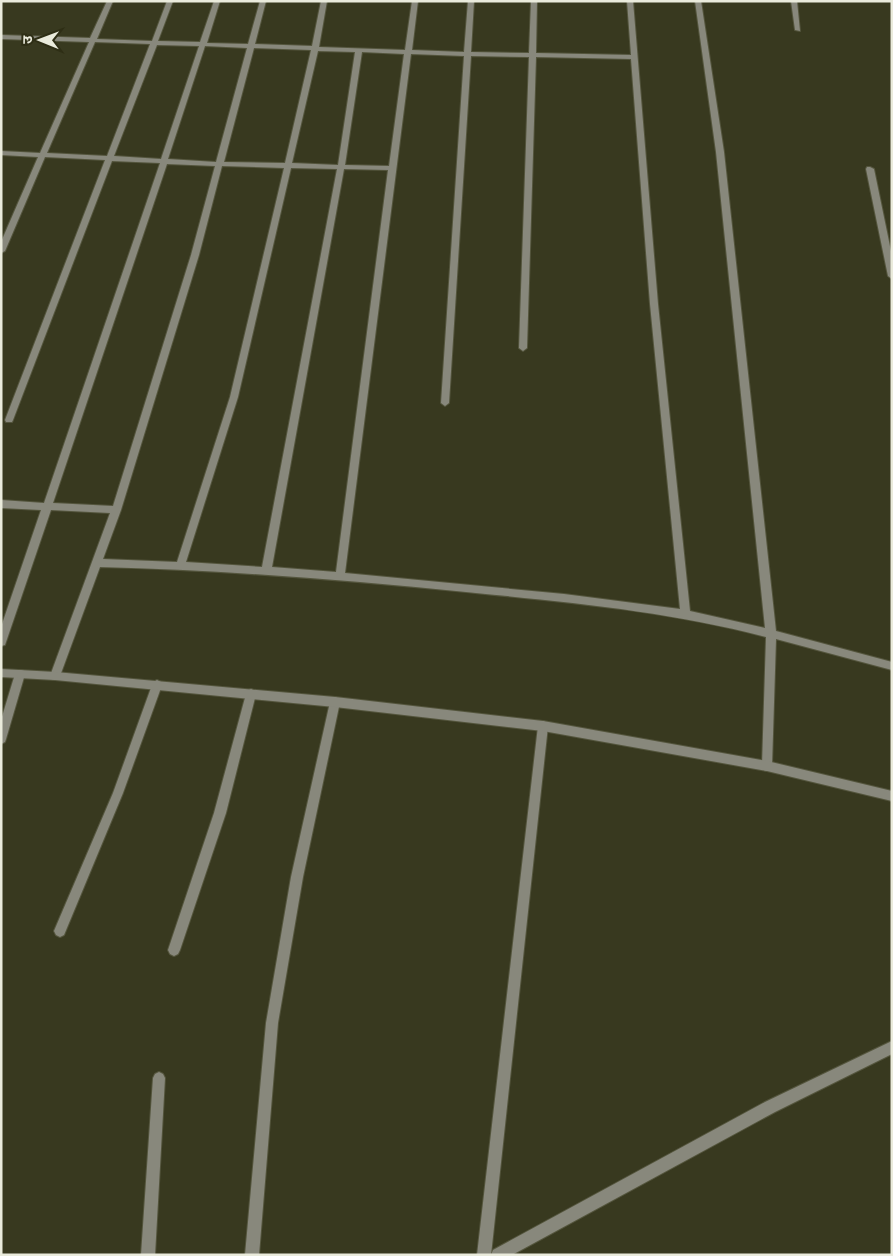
<svg xmlns="http://www.w3.org/2000/svg" width="893" height="1256" font-family="'Archivo Narrow','Noto Sans Devanagari',sans-serif">
	<rect width="100%" height="100%" fill="#38391f"/>
	<g fill="none" stroke-linecap="round" stroke-linejoin="round">
		<g stroke="#54553d" stroke-width="2">
			<path id="minor" d="M107 1H113L97 39 152 41 167 1H173L158 41 200 42 214 1H220L207 43 248 44 260 1H266L255 44 312 46 321 1H327L319 47 405 50 412 1H418L412 50 464 52 468 1H474L471 52 529 53 531 1H537L536 53 631 55 627 1H633L658 304 690 611 765 628 716 152 695 1H701L724 152 776 631 892 662V670L776 639 772 766 771 770 767 771 763 770 762 766 766 637C668 611 567 602 466 592 344 580 223 570 100 567L60 676 59 679 55 680 51 679 50 676 110 513 51 510 6 642 5 645 1 646V627L41 510 1 508V500L44 503 160 163 112 161 13 420 12 422H6L5 420 105 160 45 157 5 251 1 253V242L38 157 1 155V151L40 153 89 42 1 39V35L90 38ZM95 42 150 44 107 156 47 153ZM157 45 199 46 161 159 114 156ZM205 46 247 48 216 162 168 159ZM254 48 311 50 285 163 224 162ZM318 51 355 52 338 165 292 163ZM362 52 404 54 389 166 345 165ZM411 54 464 56 441 403 445 406 449 403 471 56 529 57 519 348 523 351 527 348 536 57 631 59 650 304 680 609 564 594 345 573ZM167 164 215 166 191 255 113 506 53 503ZM222 166 284 168 230 397 177 562 103 559 121 510 199 255ZM291 168 337 169 262 567 186 562 238 397ZM344 169 388 170 336 572 272 567Z
				M791 1H797L800 31 795 30Z
				M867 167H870L874 169 892 256V279L888 276 866 169Z
				M20 670 24 671 25 674 6 739 5 742 1 744V720L15 674 16 671Z
				M157 680 161 682 162 685 123 793 64 935 60 937 56 935 54 931 113 793 152 685 153 682Z
				M251 689 255 691 256 694 226 813 180 950 178 954 174 956 170 954 168 950 214 813 246 694 247 691Z
				M335 697 339 699 340 702 303 877 278 1023 259 1255H245L266 1023 291 877 330 702 331 699Z
				M543 721 547 723 548 726 491 1255H477L538 726 539 723Z
				M159 1072 163 1074 165 1078 155 1255H141L153 1078 155 1074Z"/>
		</g>
		<g stroke="#54553d" stroke-width="2">
			<path id="tertiary" d="M1 669 55 672 335 697 543 721 767 761 892 791V801L767 771 543 731 335 707 55 680 1 677Z
				M892 1041V1054L775 1112 512 1255H491L493 1250 765 1102Z"/>
		</g>
		<use href="#minor" fill="#88887c" fill-rule="evenodd"/>
		<use href="#tertiary" fill="#88887c" fill-rule="evenodd"/>
	</g>
	<rect width="893" height="1256" fill="none" stroke="#eaebdc" stroke-width="5"/>
	<g transform="translate(40 40) rotate(271)" stroke="#2e2e15" stroke-width="4" paint-order="stroke">
	<path d="M0-4L9 19L0 12L-9 19Z" fill="#eaebdc"/>
	<text y="-8" font-size="14" font-weight="bold" text-anchor="middle" fill="#eaebdc">उ</text>
	</g>
</svg>
